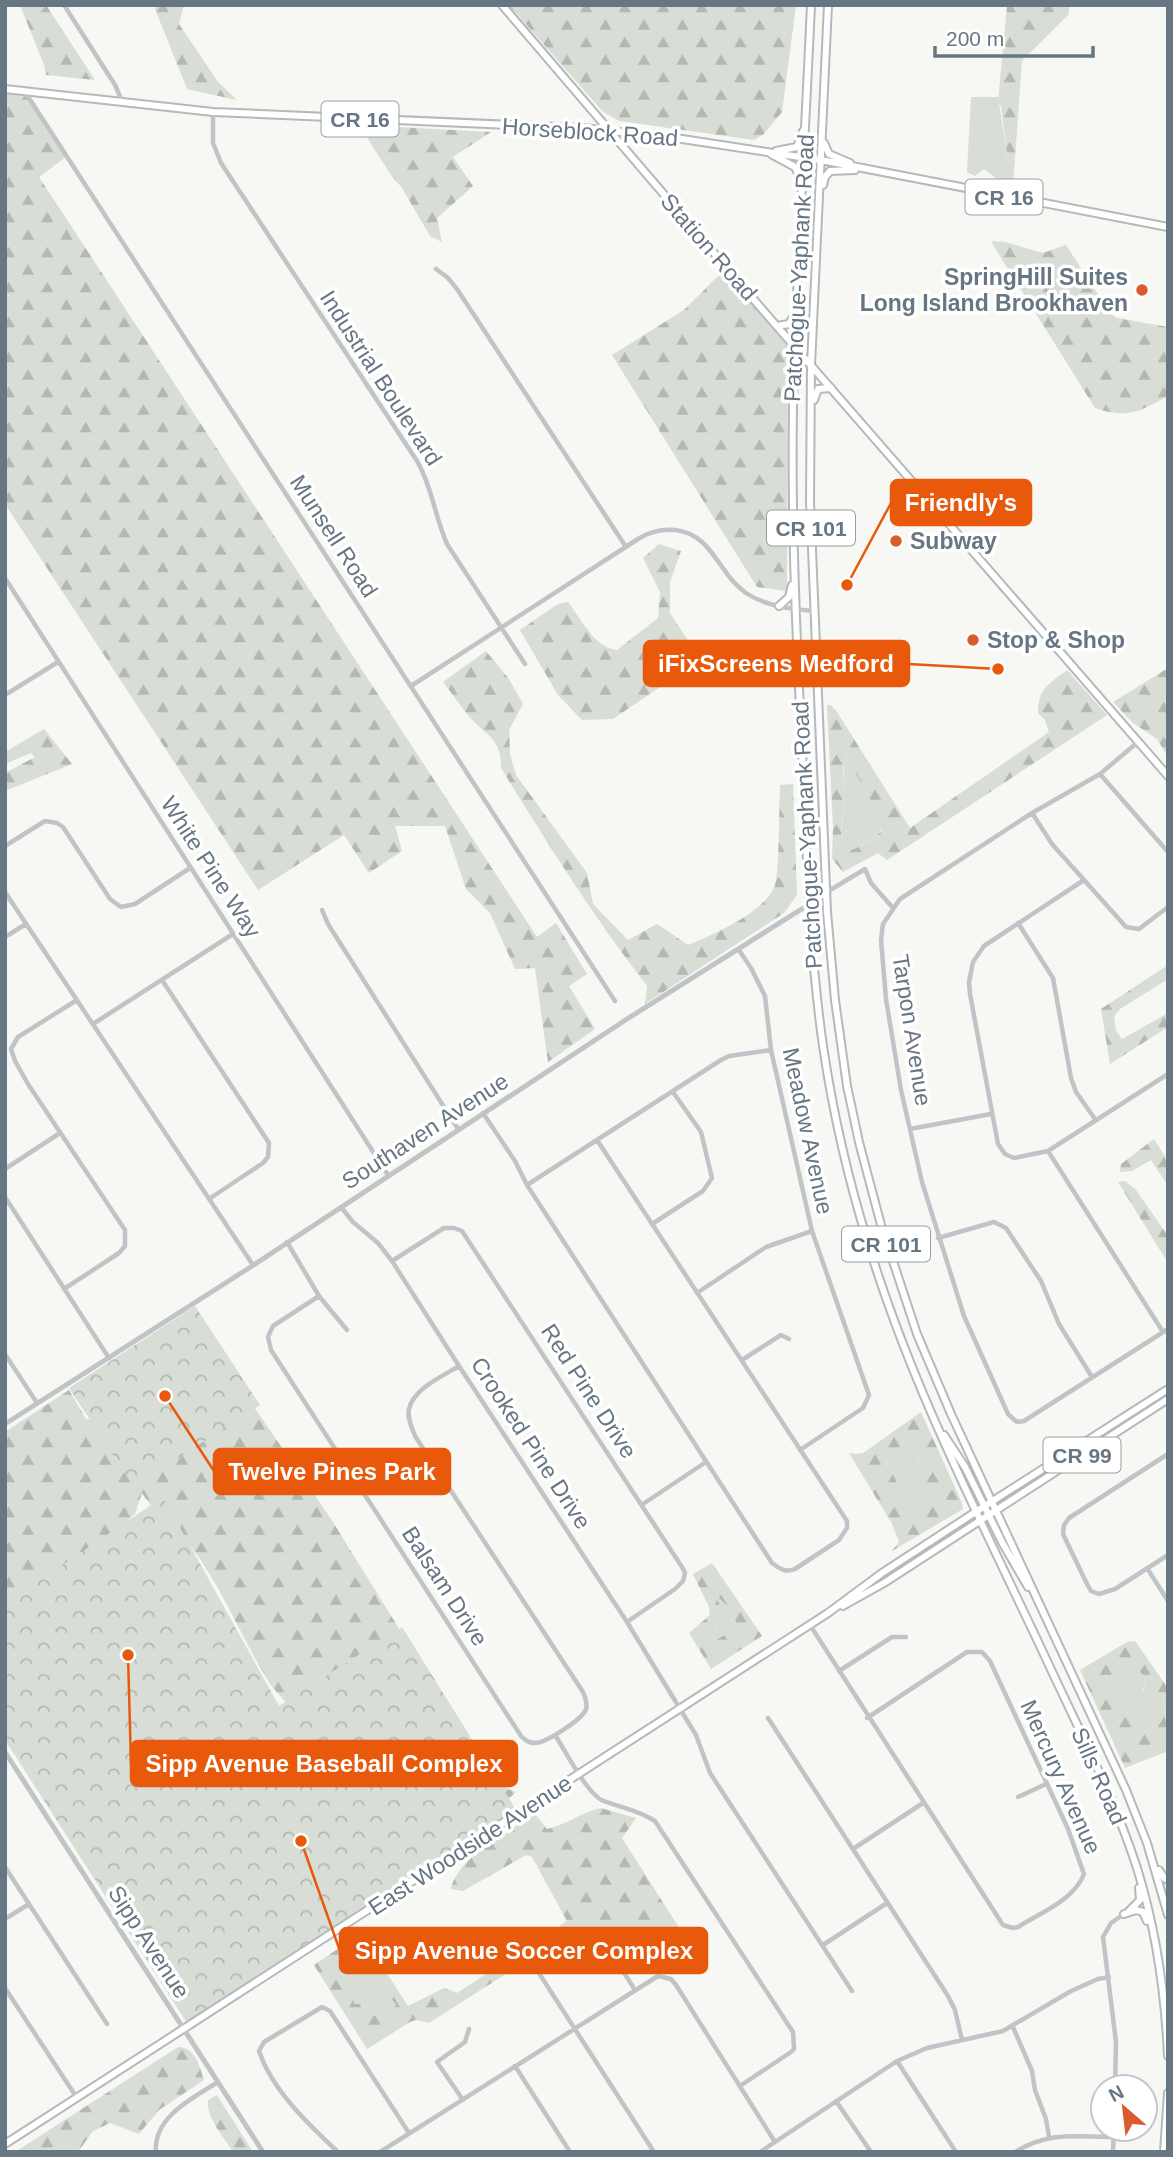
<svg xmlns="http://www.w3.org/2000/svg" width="1173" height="2157" font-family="Arial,sans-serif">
	<defs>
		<pattern id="forest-firs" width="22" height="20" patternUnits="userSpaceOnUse" patternTransform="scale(1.75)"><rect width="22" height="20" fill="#d8ddd5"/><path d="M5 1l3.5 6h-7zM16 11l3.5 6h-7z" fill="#b3b8b2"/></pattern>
		<pattern id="park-crowns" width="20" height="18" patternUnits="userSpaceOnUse" patternTransform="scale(1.75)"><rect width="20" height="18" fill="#d8ddd5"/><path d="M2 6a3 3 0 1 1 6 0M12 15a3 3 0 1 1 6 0" fill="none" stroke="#b3b8b2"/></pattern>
	</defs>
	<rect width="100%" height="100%" fill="#f7f7f4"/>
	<path fill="#d8ddd5" d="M971 97H998L1008 161 1015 159 1013 180 1009 183H1002L984 169 975 176 967 172Z
		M844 754C852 768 883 814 882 827 881 836 854 849 847 852 837 837 844 817 845 801 845 785 843 770 844 754Z
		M912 1437 921 1464V1471L916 1473 922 1488 936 1498C922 1517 912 1514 898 1498L901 1491C894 1481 893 1470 885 1462L897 1452 904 1440Z
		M711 1582 719 1585 716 1595 732 1611 736 1623 731 1631 713 1641C713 1633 715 1631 717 1624 720 1612 715 1594 711 1582Z
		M1129 1659 1145 1677 1143 1691 1163 1699C1168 1720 1164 1722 1146 1731L1135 1726 1110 1683 1113 1671 1118 1662Z
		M354 1957 368 1966 396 2005 391 2011 374 2016 361 2004H354L338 1976Z"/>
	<path fill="url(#forest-firs)" fill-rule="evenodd" d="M20 5H46L95 80 46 75 44 65Z
		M158 5H184L179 24 218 82 237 100 187 89 155 9Z
		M509 5H796L782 112 764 134 754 140 619 121 603 112Z
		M1007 5H1070L1068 15 1022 61 1015 159 1008 161 1001 107 998 102Z
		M5 89 24 91 66 157 39 177 537 937 556 923 587 974 569 986 595 1029 548 1062 535 968 515 969 490 913 466 889 445 826H395L402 851 369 873 344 835 258 890 5 504Z
		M359 125 491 132 453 157 473 186 437 218 442 242 430 236 402 188 391 175Z
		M992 241 1005 242 1043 253 1066 245 1110 313 1117 318 1168 327V396C1138 412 1128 419 1095 408L993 245Z
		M723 271 788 345 787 591 757 587 612 355 684 310Z
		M659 544 681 551 670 582V613L687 639 694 664 613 719 582 720 558 695 520 630 558 604 568 602C581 619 595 648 617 650L658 618 660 592 643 558Z
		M486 651 509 679 523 704 509 730 510 754 516 775 587 873 593 904 628 940 657 924 688 945C714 934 761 914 774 888 780 879 779 801 780 785L793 784 797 895 784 913 645 1004 647 986C594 917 547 843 501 768 502 737 484 735 467 714 459 704 451 692 443 682Z
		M1168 668V757L1157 739 1133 723 1113 702Z
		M1067 670 1107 715 887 860 878 853 843 872 832 859 833 827 827 705H831L837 712 910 828 1049 732 1045 720 1038 713C1038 688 1049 684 1067 670ZM845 755C851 767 887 821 881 831 876 838 855 849 847 852 836 836 845 813 845 795 844 781 842 769 845 755Z
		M44 729 72 764 5 791V773L35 757 31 753 5 764V752Z
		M1168 965V979L1120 1009 1114 1017 1116 1031 1122 1039 1168 1013V1027L1110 1064 1101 1009Z
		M1154 1139 1168 1161V1186L1151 1160 1132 1171 1120 1172 1121 1164Z
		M1125 1181 1136 1190 1168 1236V1263L1118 1182Z
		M69 1390 86 1419 113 1424 252 1404 331 1519 485 1767 508 1789 516 1792 494 1812 287 1704C281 1696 272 1688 267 1679 242 1638 221 1586 192 1548 176 1528 155 1514 142 1493L135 1514 84 1560 5 1731V1432Z
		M921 1412 962 1503 963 1509 892 1551 899 1542 892 1524 849 1453 855 1454 863 1453ZM912 1437 921 1463V1471L911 1473V1480L915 1489 922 1488 935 1498C923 1517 911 1514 899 1498L902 1492C895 1481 893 1470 885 1462L897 1452 904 1440Z
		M712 1563 762 1636 711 1669 689 1633 710 1615 709 1607 693 1574ZM716 1595 732 1611 736 1623 731 1631 714 1641C712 1629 722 1619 720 1607 719 1603 717 1599 716 1595Z
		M1135 1641 1168 1688V1751L1125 1768 1080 1670 1127 1642ZM1129 1660 1145 1677 1143 1698 1151 1702 1163 1699C1168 1718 1162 1723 1146 1731L1135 1726 1110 1683 1113 1671 1118 1663Z
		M601 1808 636 1818 622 1838 678 1926 680 1934 661 1939 645 1933 618 1953 602 1927H579L429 2023 416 2020 410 2022 367 2049 314 1965 361 1933 408 2006 444 1988 457 1993 567 1921 532 1857 526 1855 463 1891 451 1889C457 1857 509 1832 535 1814L547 1829C567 1825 581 1812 601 1808ZM354 1957 368 1966 396 2005 391 2011 374 2016 361 2004H354L352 1991 339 1976Z
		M178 2047C196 2048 199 2065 204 2080L159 2110 139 2134 110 2123 93 2131 78 2152H15Z
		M217 2095 253 2152H233C224 2137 206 2118 208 2100Z"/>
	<path fill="url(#park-crowns)" d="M195 1306 260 1405 134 1487 69 1388Z
		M163 1497 279 1706 402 1627 516 1810 187 2023 5 1740V1604Z"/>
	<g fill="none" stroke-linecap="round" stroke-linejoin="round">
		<g stroke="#b5b9bd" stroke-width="10">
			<path id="secondary" d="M502 5 761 308 1168 776
				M843 1606 884 1583 981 1520
				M5 2144 828 1613 882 1573 977 1511"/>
		</g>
		<g stroke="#b5b9bd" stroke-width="10">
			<path id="primary" d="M811 5C805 140 796 274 793 409 791 530 797 650 803 771 807 863 810 955 823 1046 833 1113 848 1179 868 1243 912 1389 984 1526 1048 1663 1079 1730 1114 1797 1137 1868 1156 1929 1165 1992 1168 2056
				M828 5 811 365 810 501 827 912 835 1000 847 1086 859 1142 881 1225 917 1334 951 1414 1126 1790 1147 1843 1168 1915
				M5 89 213 112 582 128 669 137 826 161 1168 227
				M824 143 829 154 850 163
				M776 151 797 147 803 131
				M771 154 795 167 801 180
				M823 185 825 177 830 171 855 170
				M777 326 789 324 795 314
				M814 400 818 389 831 388
				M779 606 789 597 792 585
				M944 1435 965 1467 1003 1544 1028 1587
				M977 1511 1168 1389
				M981 1520 1168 1399
				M1159 1870 1164 1878 1168 1880
				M1129 1911 1140 1900 1139 1888
				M1124 1914 1136 1910 1143 1912 1147 1921
				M1164 2152 1168 2093"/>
		</g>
		<path stroke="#c0c4c7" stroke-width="4.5" d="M64 5 115 85 122 101
			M25 92 615 1001
			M213 112V143L221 163 417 461C432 487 435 517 447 544L525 664
			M436 269 447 277 457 289 626 547
			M5 578 388 1175
			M411 686 638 539C649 532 662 529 675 530 713 534 718 574 746 593 765 606 791 609 813 611
			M5 695 58 662
			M1138 742 1100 774 1032 813 900 899 883 924 881 940 886 999 901 1090 922 1182 964 1316 1008 1414 1017 1422 1024 1421 1168 1329
			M1100 774 1168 852
			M1032 813 1052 844 1126 927 1139 929 1168 907
			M5 846 45 821 57 823 63 827 110 899 121 907 135 904 190 868
			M1084 880 984 946 973 962 969 982 970 994 998 1144 1005 1154 1014 1158 1048 1151 1168 1074
			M5 892 253 1265
			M827 892 865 869 871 883 893 908
			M322 910 328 924 458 1129
			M1018 923 1053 978 1071 1078 1076 1092 1095 1119
			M5 937 26 924
			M739 950 751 968 765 996 771 1050 812 1231 869 1395 863 1408 800 1450
			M162 980 269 1143 268 1157 263 1163 209 1199
			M93 1024 233 934
			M483 1113 515 1161 527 1185 772 1563C780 1569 786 1573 795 1569L839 1540 847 1528V1521L597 1140
			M910 1129 991 1114
			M1048 1151 1163 1332
			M5 1169 60 1133
			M527 1185 721 1060 729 1056 771 1050
			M5 1197 109 1358
			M341 1207 353 1222 378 1243 392 1261 459 1366 627 1622 696 1735 710 1773 852 1991
			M652 1224 703 1191 712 1178 701 1132 673 1092
			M938 1238 994 1222 1006 1228 1041 1281 1059 1324 1092 1377
			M287 1242 319 1296 347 1330
			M392 1261 444 1228H454L462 1231 682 1567 685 1573 683 1581 675 1589 627 1622
			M64 1289 119 1253 125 1246V1230L28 1084 15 1061 11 1049 18 1037 77 1000
			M697 1293 766 1247 812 1231
			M319 1296 273 1326 268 1337 271 1350 521 1736C526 1741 529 1743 536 1743 547 1742 583 1719 586 1709 588 1703 585 1697 583 1692L415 1436C412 1428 407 1418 409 1409 413 1389 443 1376 459 1366
			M5 1354 37 1403
			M742 1360 781 1335 789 1339
			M1168 1454 1069 1518 1064 1525 1063 1534 1087 1584 1091 1591 1099 1594 1115 1589 1168 1555
			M643 1504 706 1462
			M1147 1568 1168 1601
			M810 1625 1003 1925 1013 1928 1018 1927C1040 1913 1074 1900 1084 1874L1068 1829 990 1661 982 1652H967L867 1718
			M839 1671 892 1637H906
			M768 1718 948 1996 955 2010 962 2040
			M555 1735C565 1750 588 1796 604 1801 622 1808 638 1810 655 1821L793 2032 794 2049 791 2052 740 2086
			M1018 1797 1046 1784
			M853 1849 923 1803
			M5 1867 107 2024
			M5 1919 29 1904
			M589 1938 598 1932 635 1990
			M823 1945 887 1903
			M535 1967 654 2152
			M5 1988 77 2098
			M1013 2027 1032 2071 1035 2090 1046 2119 1049 2137
			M897 2061 956 2152
			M515 2066 570 2152
			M1115 2087 1116 2042 1103 1937 1111 1923 1124 1914
			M463 2100 437 2062 465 2042 469 2029
			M836 2101 871 2152
			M156 2152C153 2117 193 2098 218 2082
			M338 2152C309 2125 272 2090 259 2051L264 2042 322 2007 330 2011 409 2133
			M380 2152 658 1976 671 1979 676 1985 775 2142
			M760 2152 897 2061 927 2048 1003 2031 1071 1991 1098 1979 1109 1977
			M1015 2152C1050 2131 1075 2137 1113 2137
			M1113 2152 1114 2129"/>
		<path stroke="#c0c4c7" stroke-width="5" d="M5 1424 249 1268 627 1019 827 893
			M5 1752 263 2152"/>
		<use href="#secondary" stroke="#fff" stroke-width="6"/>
		<use href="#primary" stroke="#fff" stroke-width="6"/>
	</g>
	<g fill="#dc5b2e" stroke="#fff" stroke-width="2.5">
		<circle cx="1142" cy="290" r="7"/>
		<circle cx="896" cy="541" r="7"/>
		<circle cx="973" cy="640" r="7"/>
	</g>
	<g text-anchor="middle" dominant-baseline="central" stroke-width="7" stroke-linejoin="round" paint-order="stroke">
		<g fill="#fff" stroke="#959fa8" stroke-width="2">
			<rect x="321.5" y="101.5" width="77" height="35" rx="5"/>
			<rect x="965.5" y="179.5" width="77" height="35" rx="5"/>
			<rect x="767" y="510.5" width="88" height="35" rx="5"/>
			<rect x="842" y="1226.5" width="88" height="35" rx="5"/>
			<rect x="1043.5" y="1437.5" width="77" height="35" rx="5"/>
		</g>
		<g font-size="21" font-weight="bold" fill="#677683">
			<text x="360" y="119">CR 16</text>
			<text x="1004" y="197">CR 16</text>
			<text x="811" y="528">CR 101</text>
			<text x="886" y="1244">CR 101</text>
			<text x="1082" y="1455">CR 99</text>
		</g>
		<g font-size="23" fill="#677683" stroke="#fff">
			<text transform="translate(590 132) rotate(4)">Horseblock Road</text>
			<text transform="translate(709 247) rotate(49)">Station Road</text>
			<text transform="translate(799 268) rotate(-87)">Patchogue-Yaphank Road</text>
			<text transform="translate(381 378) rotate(57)">Industrial Boulevard</text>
			<text transform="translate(334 536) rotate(57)">Munsell Road</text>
			<text transform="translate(807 835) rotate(-93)">Patchogue-Yaphank Road</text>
			<text transform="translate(211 867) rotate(57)">White Pine Way</text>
			<text transform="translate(912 1030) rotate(81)">Tarpon Avenue</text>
			<text transform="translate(425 1131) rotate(-33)">Southaven Avenue</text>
			<text transform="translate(808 1131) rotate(78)">Meadow Avenue</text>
			<text transform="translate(589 1391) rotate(57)">Red Pine Drive</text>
			<text transform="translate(531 1443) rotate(57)">Crooked Pine Drive</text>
			<text transform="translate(445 1586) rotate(57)">Balsam Drive</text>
			<text transform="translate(1099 1776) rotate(66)">Sills Road</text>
			<text transform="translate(1061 1777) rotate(66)">Mercury Avenue</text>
			<text transform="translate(470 1845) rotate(-33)">East Woodside Avenue</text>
			<text transform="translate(149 1942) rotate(57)">Sipp Avenue</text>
		</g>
		<g font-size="23" font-weight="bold" fill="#677683" stroke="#fff" text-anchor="start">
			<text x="1128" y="277" text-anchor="end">SpringHill Suites<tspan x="1128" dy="26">Long Island Brookhaven</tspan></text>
			<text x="910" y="541">Subway</text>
			<text x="987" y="640">Stop &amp; Shop</text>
		</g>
	</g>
	<path fill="none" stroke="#e8590c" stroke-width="2.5" d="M847 585L891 503M998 669L909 664M165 1396L214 1471M128 1655L131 1764M301 1841L340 1951"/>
	<g fill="#e8590c" stroke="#fff" stroke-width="2.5">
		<circle cx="847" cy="585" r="7"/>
		<circle cx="998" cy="669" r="7"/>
		<circle cx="165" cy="1396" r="7"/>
		<circle cx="128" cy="1655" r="7"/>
		<circle cx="301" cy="1841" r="7"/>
	</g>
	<g fill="#e8590c" stroke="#e8590c" stroke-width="2.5">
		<rect x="891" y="480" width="140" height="45" rx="7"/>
		<rect x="644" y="641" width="265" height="45" rx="7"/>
		<rect x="214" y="1449" width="236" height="45" rx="7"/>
		<rect x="131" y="1741" width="386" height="45" rx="7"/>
		<rect x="340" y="1928" width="367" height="45" rx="7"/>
	</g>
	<g font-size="24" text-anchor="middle" font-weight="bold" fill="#fff">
		<text x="961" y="511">Friendly's</text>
		<text x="776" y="672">iFixScreens Medford</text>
		<text x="332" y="1480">Twelve Pines Park</text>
		<text x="324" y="1772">Sipp Avenue Baseball Complex</text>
		<text x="524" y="1959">Sipp Avenue Soccer Complex</text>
	</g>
	<rect width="1173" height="2157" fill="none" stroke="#677683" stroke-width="14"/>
	<g transform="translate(1124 2108) rotate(332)"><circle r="33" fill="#ffffff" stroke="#c2c8cd" stroke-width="2"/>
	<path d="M0-5L12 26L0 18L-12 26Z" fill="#dc5b2e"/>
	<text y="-10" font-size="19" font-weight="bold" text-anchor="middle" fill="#677683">N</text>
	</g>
	<path d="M935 46v10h158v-10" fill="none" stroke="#677683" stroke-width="3.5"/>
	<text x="946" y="46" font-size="21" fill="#677683" stroke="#ffffff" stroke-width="5" paint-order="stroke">200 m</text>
</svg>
